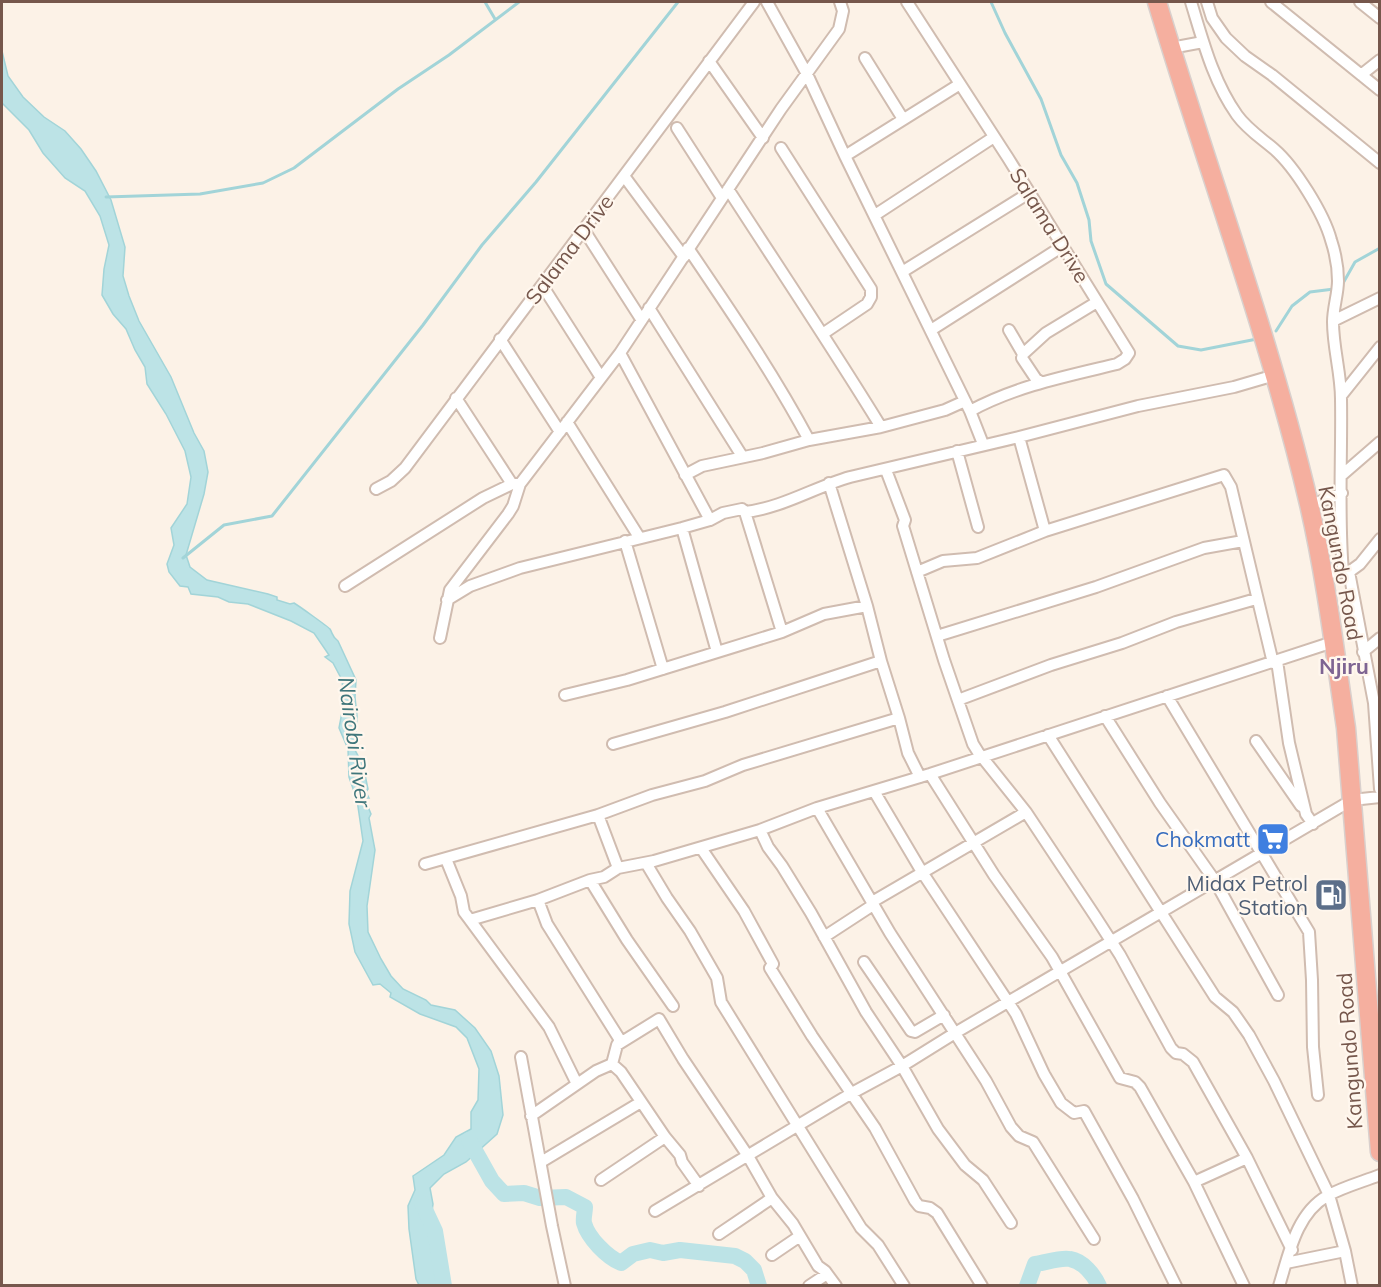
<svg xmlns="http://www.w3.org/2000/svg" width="1381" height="1287" font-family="Mulish,sans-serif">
	<rect width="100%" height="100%" fill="#fcf2e7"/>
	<path fill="#bce3e6" stroke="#a2d4d8" stroke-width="1.5" d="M2 51 8 76 23 97 44 117 65 131 81 149 96 171 111 200 125 247 123 276 129 296 139 321 171 377 194 433 204 451 208 472 204 494 186 555 190 567 207 580 268 594 277 597V600L290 604 294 603C299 606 327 626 330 629 333 634 332 637 338 641L356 680 355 697 357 716 355 750 363 765 368 789 366 792 369 798H366V802L371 814 369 818 375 850 367 906 368 932 381 959 391 976 403 989 426 1000 431 1005 455 1010 475 1028 491 1051 499 1076 503 1115 497 1134 466 1162 444 1174 430 1188 433 1204 430 1226 448 1285H419L416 1279 409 1229 408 1206 415 1190 413 1176 444 1155 456 1137 471 1129V1112L478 1100 479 1069 467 1038 456 1027 420 1014 390 997 391 993 380 984 373 985 355 952 349 924 350 891 363 841 357 800 349 777 348 749 339 728 344 702 342 680 333 663 325 657 329 655 314 633 291 621 248 604 229 602 218 597 191 594 188 587 180 586 169 572 167 564 174 545 171 528 187 504 191 477 185 451 166 414 147 384 145 367 135 350 126 329 113 314 102 295 104 269 109 245 100 216 85 191 65 178 43 153 29 130 2 103Z"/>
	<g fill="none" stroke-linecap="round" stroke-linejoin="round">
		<path stroke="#a2d4d8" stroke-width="3" d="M485 2 495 19
			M991 2 1005 33 1041 99 1061 155 1077 183 1089 220 1091 241 1106 284 1178 346 1201 350 1257 339
			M106 197 200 194 263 183 294 168 398 89 449 55 519 2
			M1342 285 1355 262 1380 248
			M1276 331 1292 306 1310 292 1334 289
			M183 558 224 525 272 516 423 325 482 245 536 182 678 2"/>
		<path stroke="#bce3e6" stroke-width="16" d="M469 1140 492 1181 504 1194 524 1193 540 1198 566 1197 585 1207C585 1212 583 1218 584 1223 588 1238 607 1257 621 1263L633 1254 650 1250 663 1253 680 1250 735 1256 745 1261 754 1270 759 1286
			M422 1203 435 1231 444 1286
			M1027 1286 1035 1264C1045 1263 1060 1257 1070 1259 1083 1261 1094 1275 1099 1286"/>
		<g stroke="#d0bcb0" stroke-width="14">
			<path id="street" d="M767 2 807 74 845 156 970 411 983 444
				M907 2 1008 158 1129 353 1125 359 1117 364C1067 376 1016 386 970 411
				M1191 2C1203 41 1213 81 1237 115 1247 129 1261 138 1274 149 1295 167 1324 214 1331 240 1335 252 1338 269 1338 281 1338 294 1333 308 1333 322 1333 348 1341 373 1341 399 1342 456 1338 515 1343 572
				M1207 2 1212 18 1226 38 1245 56 1272 75 1380 163
				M1271 2 1380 90
				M1360 2 1380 18
				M1171 48 1203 42
				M865 58 903 119
				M709 61 763 138
				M1361 75 1380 60
				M677 128 722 198
				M781 148 871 289V297L867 304 824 333
				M845 156 960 84
				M624 176 684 257
				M728 189C779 268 832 347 881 427
				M875 215 994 137
				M584 230 641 319
				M688 248C730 310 773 373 809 440
				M902 272 1029 193
				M542 285 600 376
				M649 308 742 456
				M1333 321 1380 298
				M931 330 1063 246
				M1009 330 1023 354
				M500 339 560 432
				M1041 382 1036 379 1022 358 1023 354 1046 333 1097 302
				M1341 396 1380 347
				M456 398 512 484
				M567 422 639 537
				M1019 437 1045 531
				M957 451 978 527
				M886 470 905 520 903 526 944 660 973 744 978 752 1026 812 1095 916 1120 955 1171 1048 1176 1053 1183 1054 1193 1062 1247 1158 1292 1250
				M685 475 702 466 763 453 809 440 881 427 945 410 965 401
				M1342 475 1380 442
				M829 483 867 606 881 661 899 718 908 753 920 777
				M376 489 391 481 405 468 754 2
				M1309 506 1342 493
				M745 512 782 632
				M710 520 620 353 781 109 839 29 843 11 840 2
				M682 528 717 652
				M1313 531 1340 538
				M625 541 663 669
				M917 572 943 561 977 558 1045 531 1224 475 1231 487 1273 663
				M1349 572 1374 703 1380 789
				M1321 573 1349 572 1360 564 1380 539
				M345 586 483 498 512 484H520L620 353
				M447 600 470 586 520 568 682 528 710 520 723 513 742 509 745 512C782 508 815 487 850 477L1019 437 1138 406 1234 387 1275 375
				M937 636 1096 587 1204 548 1243 541
				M440 638 450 590 508 514 513 506 520 484
				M1363 652 1380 638
				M1277 661 1289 743 1306 814 1313 824
				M565 695 627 680 782 632 824 614 867 606
				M1167 696 1309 932 1312 980 1313 1047 1318 1095
				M958 700 1051 665 1122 643 1176 622 1256 599
				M1105 716 1160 803 1215 881 1278 995
				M1048 735 1215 997 1233 1012 1249 1035 1274 1081 1329 1195 1345 1251 1352 1286
				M1256 741 1301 806
				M613 744 725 712 881 661
				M930 774 994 875 1052 957 1120 1078 1135 1082 1140 1087 1194 1182 1244 1286
				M874 791 922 872 1016 1014 1044 1074 1061 1103 1074 1113 1084 1111 1133 1199 1176 1286
				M817 808 890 933 986 1081 1011 1127 1019 1136 1033 1142 1094 1239
				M598 815 618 868 604 877 590 880 627 940 673 1006
				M760 830 768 847 782 866 811 913 866 1012 902 1066 938 1129 965 1165 983 1180 1011 1223
				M701 848 744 911 773 964 770 968 812 1036 875 1128 915 1201 919 1206 930 1208 937 1213 982 1286
				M446 859 461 896 464 912 470 920 538 900 547 924 620 1040 617 1045 612 1064
				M646 863 667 898 690 931 717 978 721 1002 861 1228 878 1245 904 1286
				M425 864 598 815 652 795 705 781 743 765 899 718
				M618 868 654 861 760 830 817 808 930 774 1333 642
				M538 900 590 880
				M872 902 1026 812
				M470 920 549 1027 577 1084
				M824 937 873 905
				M864 962 911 1031 915 1032 944 1015
				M617 1045 659 1019 683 1059 748 1156 772 1198 793 1224 818 1266 825 1271 836 1286
				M521 1057 552 1226 565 1286
				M531 1116 596 1071 612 1064 621 1072 665 1137 680 1155 682 1162 699 1186
				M541 1162 641 1102
				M601 1180 665 1137
				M1194 1182 1247 1158
				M655 1211 852 1093 902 1066 955 1033 1352 800 1380 797
				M719 1234 772 1198
				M772 1255 800 1236
				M1286 1263 1345 1251
				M809 1286 827 1274
				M1279 1286C1289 1254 1296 1214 1327 1196 1343 1187 1362 1182 1380 1175"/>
		</g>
		<g stroke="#d9d0cd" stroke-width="21">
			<path id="highway" d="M1157 2C1207 169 1269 334 1309 504 1326 578 1335 653 1346 728L1380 1152"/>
		</g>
		<use href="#street" stroke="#fff" stroke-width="10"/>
		<use href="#highway" stroke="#f5af9f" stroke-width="18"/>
	</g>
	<defs>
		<g id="supermarket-square" transform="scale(1.725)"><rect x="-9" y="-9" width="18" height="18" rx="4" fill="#3f7fe0" stroke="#fff7ee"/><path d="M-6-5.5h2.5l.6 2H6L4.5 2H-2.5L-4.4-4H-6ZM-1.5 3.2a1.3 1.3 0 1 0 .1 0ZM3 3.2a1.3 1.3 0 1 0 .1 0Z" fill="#fff"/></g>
		<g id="fuel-square" transform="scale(1.725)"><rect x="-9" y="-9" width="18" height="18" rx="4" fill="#5c6f8a" stroke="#fff7ee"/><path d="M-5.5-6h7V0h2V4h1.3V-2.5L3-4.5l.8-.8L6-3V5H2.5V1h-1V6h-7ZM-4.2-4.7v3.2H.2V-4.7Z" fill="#fff"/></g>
	</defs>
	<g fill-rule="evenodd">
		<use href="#supermarket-square" x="1273" y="839"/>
		<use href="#fuel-square" x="1331" y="895"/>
	</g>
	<g text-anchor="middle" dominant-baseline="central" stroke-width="4.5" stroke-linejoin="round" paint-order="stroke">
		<g font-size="21" fill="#76574c" stroke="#fff7ee">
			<text transform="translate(1050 225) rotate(58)">Salama Drive</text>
			<text transform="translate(569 249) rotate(-53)">Salama Drive</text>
			<text transform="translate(1341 563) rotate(79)">Kangundo Road</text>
			<text transform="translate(1349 1051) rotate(-94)">Kangundo Road</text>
		</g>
		<g font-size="21" fill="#366cbe" stroke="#fff7ee" text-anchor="end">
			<text x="1250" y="839">Chokmatt</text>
		</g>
		<g font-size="21" fill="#4e5e75" stroke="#fff7ee" text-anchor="end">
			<text x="1308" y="883">Midax Petrol<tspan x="1308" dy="24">Station</tspan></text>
		</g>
		<g font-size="22" font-weight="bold" fill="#7e6492" stroke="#fff7ee">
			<text x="1344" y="666">Njiru</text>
		</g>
		<g font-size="22" font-style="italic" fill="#3f767b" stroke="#fff7ee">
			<text transform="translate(355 742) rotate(82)">Nairobi River</text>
		</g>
	</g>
	<rect width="1381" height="1287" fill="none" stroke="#76574c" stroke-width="6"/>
</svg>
